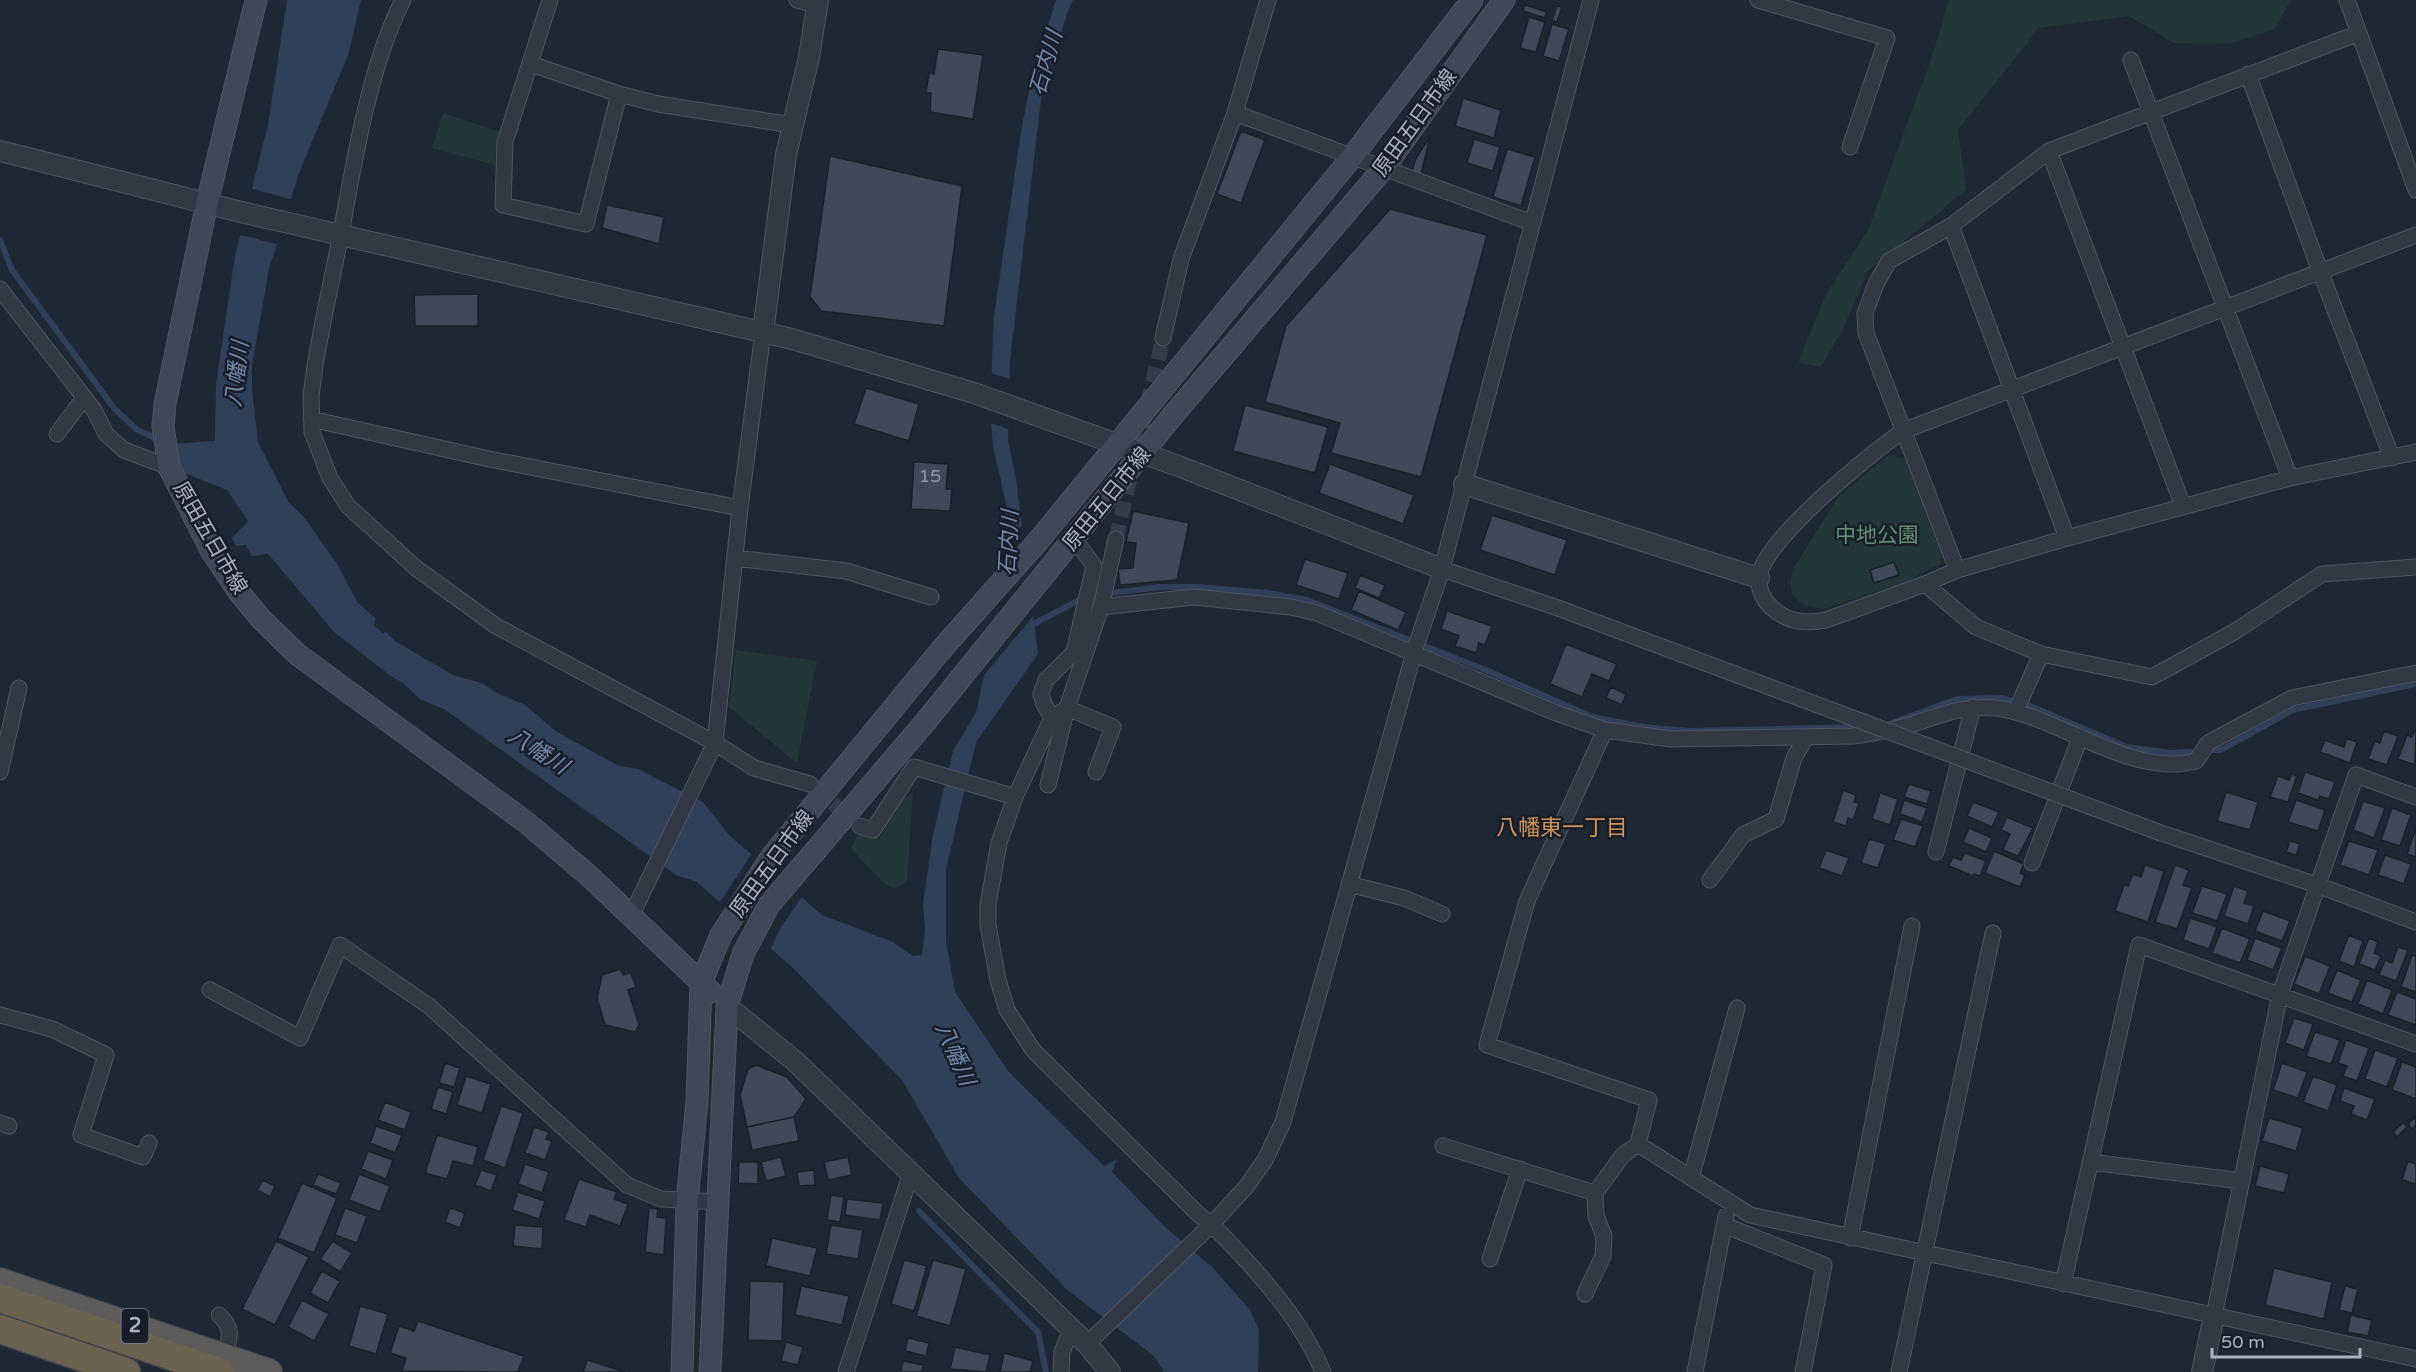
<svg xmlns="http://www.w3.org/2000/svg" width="2416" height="1372" font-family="'Varela Round','Noto Sans JP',sans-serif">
	<rect width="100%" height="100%" fill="#1e2734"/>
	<path fill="#233638" d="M1949 0H2291L2275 29 2229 44 2174 43 2129 16 2039 28 1958 130 1966 190 1868 271 1843 329 1821 367 1798 363 1825 296 1868 230 1932 56Z
		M443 113 500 132 497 139 495 165 432 148Z
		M1892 455 1905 459 1941 553V563L1906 582 1824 609 1806 606 1793 597 1790 584 1793 569 1838 497 1887 456Z
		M736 650 817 661 797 763 729 707Z
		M913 792 907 882 895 889 885 884 851 849 858 834 879 839 901 801Z"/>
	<path fill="#303f5a" d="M287 0H361L348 55 299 173 269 269 252 365V390L258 442 289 503 303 516 338 565 357 602 375 618 374 625 382 633 386 632 395 641 453 675 484 684 495 692 525 705 557 732 619 766 638 769 703 802 729 835 822 915 893 942 913 956 922 955 925 929 923 904 933 834 953 751 976 712 995 622 1007 507 993 447 990 407 994 316 1022 125 1033 73 1056 0H1073L1067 13 1041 100 1010 360 1008 441 1016 478 1038 654 976 742 946 869V941L955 992 1008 1071 1104 1166 1117 1159 1112 1172 1164 1226 1213 1268 1250 1310 1259 1330 1258 1372H1164L1154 1356 1066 1289 959 1178 902 1080 796 971 697 882 676 875 444 709 421 700 403 683 392 677 334 632 268 554 252 556 246 545 236 546 232 538 248 521 227 490 182 472 172 444 215 441 216 384 235 256 268 125Z"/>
	<path fill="#1e2734" d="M249 188 294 200 280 245 237 234Z
		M988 372 1013 380 1011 430 988 422Z
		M1024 523 1036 613 979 681 992 622 999 554Z
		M753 852 803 895 780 929 769 952 718 905Z"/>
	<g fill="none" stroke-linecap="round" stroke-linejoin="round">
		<path stroke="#303f5a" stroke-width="6" d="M0 240 12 270 114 408 136 429 159 440
			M1104 594 1159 587H1199L1269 593 1307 600 1486 670 1592 717 1644 727 1688 731 1863 727
			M1028 627 1085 597
			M1894 722 1957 699 2001 698 2030 706 2127 747 2172 753 2191 752
			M2214 750H2221L2293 710 2416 684
			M919 1211 1038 1332 1046 1372"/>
	</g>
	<path fill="#3f495a" stroke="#19202b" stroke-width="1.5" d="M1525 5 1546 12 1545 18 1523 11Z
		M1557 6 1562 7 1557 22 1552 20Z
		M1529 17 1545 22 1536 52 1520 48Z
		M1552 24 1569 29 1559 61 1543 56Z
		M938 49 983 55 973 119 930 112 931 93H926L929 73 934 74Z
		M1463 98 1501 110 1494 138 1455 126Z
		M1241 131 1265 140 1241 203 1217 194Z
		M1430 137 1421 174 1412 171 1416 158Z
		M1474 139 1500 147 1493 171 1467 163Z
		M1507 149 1535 157 1521 206 1493 197Z
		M830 156 962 186 944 326 821 311 810 297Z
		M607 205 664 217 659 244 602 228Z
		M1390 209 1487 235 1421 477 1331 453 1340 423 1265 402 1286 326Z
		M478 294V326H415L414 295Z
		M866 388 919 404 909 441 854 424Z
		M1245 405 1328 427 1315 473 1233 451Z
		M914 462 948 464 946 489H952L950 511 911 509Z
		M1330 464 1414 495 1403 524 1319 493Z
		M1133 511 1189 523 1177 580 1120 585 1118 569 1133 568 1136 543 1126 542Z
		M1492 515 1567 540 1555 575 1480 550Z
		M1305 559 1348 573 1339 599 1296 585Z
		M1894 562 1899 575 1874 583 1870 570Z
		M1360 575 1385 585 1379 598 1355 588Z
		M1359 591 1406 612 1398 630 1351 610Z
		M1447 611 1492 626 1485 645 1479 643 1476 653 1455 646 1459 636 1441 629Z
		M1566 644 1617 664 1609 681 1592 674 1582 697 1550 684Z
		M1611 687 1626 694 1622 705 1606 698Z
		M2415 730H2416L2415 765 2398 759 2407 735 2412 737Z
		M2384 731 2398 736 2387 765 2368 759 2375 741 2380 743Z
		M2347 738 2357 742 2350 763 2320 752 2325 740 2344 747Z
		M2305 772 2335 782 2329 799 2320 796 2318 800 2298 793Z
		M2291 774 2297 776 2288 802 2270 797 2278 776 2289 780Z
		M1909 784 1931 791 1927 804 1904 797Z
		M1843 790 1856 795 1854 802 1859 803 1853 820 1848 818 1846 826 1833 822Z
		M2226 792 2258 802 2250 830 2217 821Z
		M1880 793 1898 799 1890 825 1872 819Z
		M1904 800 1927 808 1922 822 1900 814Z
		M2296 800 2325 810 2318 831 2288 822Z
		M2363 801 2385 808 2374 838 2353 830Z
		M1973 802 1999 812 1992 827 1967 816Z
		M2392 808 2411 815 2400 846 2381 840Z
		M2007 817 2033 828 2018 856 2003 850 2010 834 2001 830Z
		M1901 819 1923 826 1915 847 1893 840Z
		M1969 828 1992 838 1986 852 1963 842Z
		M2416 828V857L2407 854Z
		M1869 839 1886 844 1878 868 1861 863Z
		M2290 841 2300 844 2296 855 2286 852Z
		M2349 841 2378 850 2369 875 2340 865Z
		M1826 850 1849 858 1842 876 1819 868Z
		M1994 851 2024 864 2020 873 2025 875 2020 887 1985 873Z
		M1965 853 1986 861 1980 876 1974 874 1973 876 1949 866 1953 857 1961 860Z
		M2385 855 2411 864 2404 884 2378 875Z
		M2145 865 2164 871 2148 922 2115 911 2124 885 2128 886 2133 874 2141 877Z
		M2175 865 2189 870 2183 885 2192 888 2177 929 2155 922Z
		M2202 886 2227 894 2217 921 2192 913Z
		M2234 886 2248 891 2244 903 2254 906 2248 924 2224 916Z
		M2263 911 2290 921 2282 941 2255 931Z
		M2190 918 2217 927 2209 949 2183 940Z
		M2222 928 2250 939 2240 963 2212 953Z
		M2349 935 2363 941 2354 967 2339 961Z
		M2255 938 2282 948 2273 970 2247 960Z
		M2369 938 2378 942 2374 953 2381 956 2375 970 2359 964Z
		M2398 947 2408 950 2396 981 2379 975 2385 960 2392 963Z
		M2412 955 2416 956V992L2401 987Z
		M2305 956 2330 966 2319 994 2294 984Z
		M620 969 623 975 631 973 636 987 628 990 639 1025 635 1032 605 1025 597 998 602 975Z
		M2337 970 2361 980 2352 1002 2328 993Z
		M2367 980 2392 990 2383 1014 2358 1004Z
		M2397 992 2416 999V1025L2388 1015Z
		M2294 1018 2313 1024 2304 1050 2285 1043Z
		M2315 1032 2340 1040 2331 1064 2306 1056Z
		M2346 1040 2369 1048 2357 1081 2343 1076 2347 1066 2338 1063Z
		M2375 1050 2398 1058 2387 1087 2365 1079Z
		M2402 1062 2416 1067V1099L2392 1090Z
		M445 1063 460 1068 454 1087 439 1083Z
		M2282 1063 2307 1072 2298 1098 2273 1090Z
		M756 1065 787 1077 806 1099 794 1117 747 1127 740 1095 748 1069Z
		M466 1076 491 1084 482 1113 457 1105Z
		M2313 1076 2337 1085 2328 1111 2303 1102Z
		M438 1087 453 1092 446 1114 431 1109Z
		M2344 1088 2375 1099 2367 1120 2351 1114 2354 1106 2340 1101Z
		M385 1102 411 1112 405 1130 378 1120Z
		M501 1106 523 1113 505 1168 483 1160Z
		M794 1117 799 1141 752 1150 747 1127Z
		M2415 1117 2416 1125 2412 1129 2408 1124Z
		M2269 1118 2303 1128 2296 1151 2262 1141Z
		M2403 1123 2407 1127 2397 1137 2393 1132Z
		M376 1126 402 1135 395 1153 370 1143Z
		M534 1127 549 1132 546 1139 552 1141 545 1160 525 1153Z
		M437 1135 478 1147 473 1166 453 1161 447 1179 425 1173Z
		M368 1151 393 1160 386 1179 361 1169Z
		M781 1157 786 1176 766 1181 761 1162Z
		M848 1157 852 1175 828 1180 824 1162Z
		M2408 1161 2416 1164V1184L2402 1180Z
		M739 1162H758V1184L738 1183Z
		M525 1164 549 1172 542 1193 518 1184Z
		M2260 1166 2289 1174 2284 1193 2255 1186Z
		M481 1170 497 1175 491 1191 475 1185Z
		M814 1170 815 1185 799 1186 797 1172Z
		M318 1174 341 1183 336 1194 313 1185Z
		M359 1174 390 1186 380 1212 349 1200Z
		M579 1179 617 1192 614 1199 628 1204 620 1226 590 1215 586 1227 564 1220Z
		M263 1180 275 1186 270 1197 257 1190Z
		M302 1183 337 1198 314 1253 278 1238Z
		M518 1192 545 1201 539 1219 512 1210Z
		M831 1195 844 1197 840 1222 827 1220Z
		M847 1199 883 1203 880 1220 845 1215Z
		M345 1208 367 1216 357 1243 335 1235Z
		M450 1208 465 1213 460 1228 445 1222Z
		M649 1208 658 1209 657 1217 666 1218 664 1255 645 1252Z
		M515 1225 543 1227 542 1249 513 1246Z
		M831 1225 863 1230 858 1259 826 1254Z
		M772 1238 817 1248 810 1276 766 1266Z
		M276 1241 309 1257 275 1325 242 1309Z
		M333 1241 352 1253 340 1272 320 1259Z
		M904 1260 927 1266 914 1311 891 1304Z
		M933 1260 966 1269 950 1326 916 1316Z
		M2274 1268 2332 1282 2324 1319 2265 1305Z
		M322 1271 340 1281 328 1303 310 1293Z
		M750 1281 784 1282 782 1341 748 1340Z
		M801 1286 849 1296 842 1325 795 1315Z
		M2345 1286 2358 1289 2352 1313 2339 1310Z
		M302 1300 329 1314 314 1341 288 1327Z
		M360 1306 388 1314 376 1354 349 1346Z
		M2351 1315 2372 1320 2368 1336 2347 1332Z
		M418 1321 524 1356 518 1372 402 1371 406 1358 390 1353 399 1326 414 1331Z
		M908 1338 929 1343 926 1356 905 1351Z
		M786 1342 803 1347 798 1365 781 1361Z
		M955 1347 990 1355 986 1372 950 1369Z
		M1004 1353 1033 1361 1030 1372H1000Z
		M587 1360 625 1372H583Z
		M903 1361 923 1365 922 1372H901Z"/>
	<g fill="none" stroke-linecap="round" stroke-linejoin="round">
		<path stroke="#333c49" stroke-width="15" stroke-dasharray="15 8" stroke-linecap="butt" d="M1116 539 1163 338
			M815 788 854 821"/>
		<g stroke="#4f5664" stroke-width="17">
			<path id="minor" d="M403 0C372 60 356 150 344 217 335 267 323 316 315 366L311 396 312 432 330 478 348 506 416 568 496 626 715 743 754 768 810 784
				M550 0 505 142 503 205 586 224 619 94
				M797 0 817 5
				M1758 0 1887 38 1850 147
				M2347 0 2416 190
				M2131 60 2290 478
				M531 64 619 94 658 104 792 125
				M2248 74 2320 271 2392 458
				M1235 113 1532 223
				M2049 151 2183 506
				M1951 226 2067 538
				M2416 235 1903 431C1872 452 1761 542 1759 578 1758 588 1763 600 1771 607 1787 622 1805 624 1826 620L1925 584 1957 570 2067 538 2290 478 2416 452
				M0 289 94 410 106 434 124 450 169 467
				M1163 338 1181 259 1235 113 1268 0
				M311 419 489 459 740 508
				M57 434 84 398
				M1116 539 1101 607 1067 708 1052 718 1015 797 999 843 988 904V925L998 980 1007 1010 1033 1050 1199 1215C1216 1227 1229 1242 1243 1257 1275 1292 1304 1327 1323 1372
				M735 558 846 571 931 597
				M1442 569 1558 608
				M1957 570 1866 333 1865 313 1876 284 1889 261 1951 226 2049 151 2359 33
				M1925 584 1976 627 2041 654 2152 677 2234 632 2322 574 2416 567
				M1101 607 1194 597 1291 607 1317 613 1556 713 1605 730 1671 739 1853 736C1875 733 1895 730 1916 723 1943 714 1966 705 1996 708 2060 716 2129 778 2196 761L2208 743 2292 698 2416 673
				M2016 711 2041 654
				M1052 718 1044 704 1041 694 1046 680 1074 652 1094 566 1075 540
				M0 772 19 688
				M1048 785 1067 708 1113 727 1096 772
				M860 826 873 830 914 767 1015 797
				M2161 833 2317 885 2416 922
				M1936 852 1973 707
				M2032 863 2080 738
				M1710 880 1743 835 1776 819 1794 758 1806 737
				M1349 884 1404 898 1442 914
				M631 916 715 743 740 508 763 332
				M210 990 300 1038 340 945 429 1006 627 1185 661 1199 719 1202
				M0 1015 52 1029 106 1055 81 1135 143 1157 149 1143
				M0 1123 9 1126
				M1638 1144 1750 1215 2416 1359
				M1443 1146 1595 1193 1623 1155 1638 1144 1649 1100 1487 1045 1527 901 1605 730
				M2090 1162 2242 1181
				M1691 1178 1737 1008
				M1724 1225 1824 1265 1803 1372
				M1850 1238 1912 926
				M1490 1259 1520 1169
				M2063 1284 2139 945 2416 1044
				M1585 1294 1603 1256 1604 1236 1596 1216 1595 1193
				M219 1315C234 1329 230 1338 224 1356
				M2214 1316 2280 994 2356 775 2416 797
				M1087 1344 1212 1224 1246 1187 1265 1160 1283 1122 1415 649 1442 569 1591 0
				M846 1372 911 1173
				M1061 1372 1062 1352 1071 1330
				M1695 1372 1726 1216
				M1899 1372 1993 933"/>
		</g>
		<g stroke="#4f5664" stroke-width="22">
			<path id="tertiary" d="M0 151 237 211 792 339 974 393 1181 467 1442 569
				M763 332 786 155 809 57 818 0
				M1464 484 1759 578
				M727 1006 796 1062 1087 1344 1110 1372
				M2202 1372 2214 1316"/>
		</g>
		<g stroke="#4f5664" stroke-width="23">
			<path id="secondary" d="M256 0 207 203 165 404 163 426 169 467 211 550 239 592 261 619 297 654 527 823 588 875 711 992
				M682 1372 687 1201 697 1102 701 983 721 935 772 856 941 650 1039 540 1352 157 1472 0
				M710 1372 727 1006 743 954 769 905 927 720 1174 414 1383 169 1504 0"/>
		</g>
		<g stroke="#3c434f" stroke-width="28">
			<path id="trunk" d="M0 1281 269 1372"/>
		</g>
		<g stroke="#3c434f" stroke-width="31">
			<path id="motorway" d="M0 1298 219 1372
				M0 1329 126 1372"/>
		</g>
		<use href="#minor" stroke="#323945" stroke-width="15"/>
		<use href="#tertiary" stroke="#323945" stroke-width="20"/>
		<use href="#secondary" stroke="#404758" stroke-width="21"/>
		<use href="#trunk" stroke="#5d5c5a" stroke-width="26"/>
		<use href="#motorway" stroke="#6b624f" stroke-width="28"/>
		<g stroke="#4f5664" stroke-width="17" stroke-linecap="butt">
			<path id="minor-bridge" d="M1558 608 2161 833"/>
		</g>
		<use href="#minor-bridge" stroke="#323945" stroke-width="15"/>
	</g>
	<g text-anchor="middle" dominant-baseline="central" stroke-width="5" stroke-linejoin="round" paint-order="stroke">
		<g font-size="18" fill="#9098a9">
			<text x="930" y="476">15</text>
		</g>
		<rect fill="#181e29" stroke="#7f8695" stroke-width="1.5" x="121.5" y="1309" width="27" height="34" rx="4.5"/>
		<g font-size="20" font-weight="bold" fill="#abb3c3">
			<text x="135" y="1326">2</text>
		</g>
		<g font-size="21" fill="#abb3c3" stroke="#181e29">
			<text transform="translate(1415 123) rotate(-54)">原田五日市線</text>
			<text transform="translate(1107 499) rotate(-51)">原田五日市線</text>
			<text transform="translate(210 538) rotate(60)">原田五日市線</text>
			<text transform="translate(772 864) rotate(-54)">原田五日市線</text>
		</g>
		<g font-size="21" fill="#649271" stroke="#181e29">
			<text x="1877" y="535">中地公園</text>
		</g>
		<g font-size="22" font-style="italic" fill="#7488ab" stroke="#181e29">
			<text transform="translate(1046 63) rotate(-74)">石内川</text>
			<text transform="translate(237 374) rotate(-83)">八幡川</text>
			<text transform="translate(1009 543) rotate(-87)">石内川</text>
			<text transform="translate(538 751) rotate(33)">八幡川</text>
			<text transform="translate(955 1054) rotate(66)">八幡川</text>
		</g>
		<g font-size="22" fill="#d29357" stroke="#181e29">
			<text x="1562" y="828">八幡東一丁目</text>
		</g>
	</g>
	<path d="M2212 1348v9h148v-9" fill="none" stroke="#abb3c3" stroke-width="3"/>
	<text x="2221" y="1348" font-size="18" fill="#abb3c3" stroke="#181e29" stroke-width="4.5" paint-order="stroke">50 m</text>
</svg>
